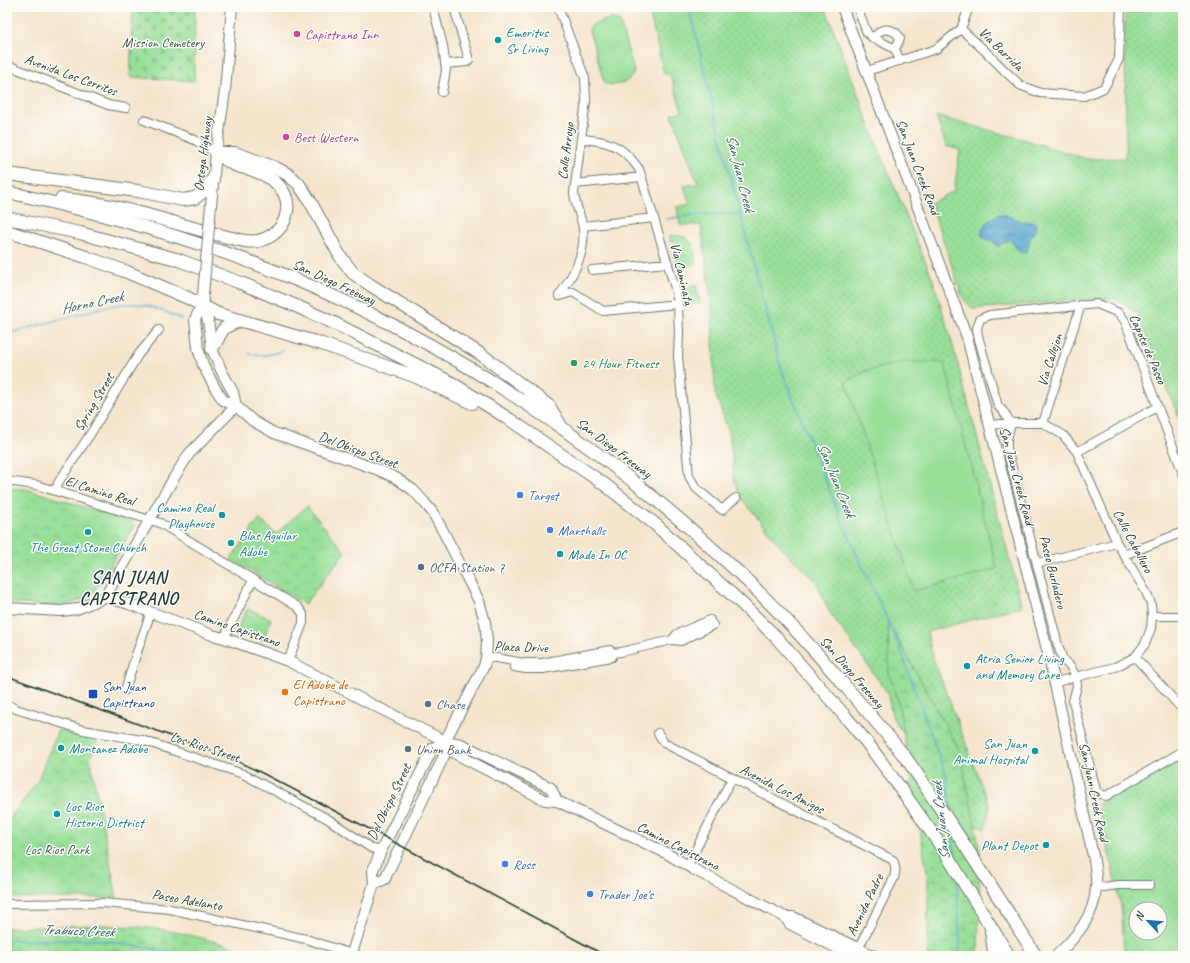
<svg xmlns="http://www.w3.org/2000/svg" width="1190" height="963" font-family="Caveat,sans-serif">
	<defs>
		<pattern id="grass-dots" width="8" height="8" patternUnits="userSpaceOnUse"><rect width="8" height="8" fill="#98df98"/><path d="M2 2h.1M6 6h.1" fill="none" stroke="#83c084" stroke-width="1.8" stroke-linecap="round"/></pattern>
		<pattern id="wetland-marsh" width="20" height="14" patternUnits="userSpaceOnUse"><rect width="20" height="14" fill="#98df98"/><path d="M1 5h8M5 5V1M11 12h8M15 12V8" fill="none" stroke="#83c084"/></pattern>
		<pattern id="cemetery-stones" width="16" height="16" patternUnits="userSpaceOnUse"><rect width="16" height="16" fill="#98df98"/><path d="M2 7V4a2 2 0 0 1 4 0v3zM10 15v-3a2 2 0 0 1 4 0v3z" fill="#83c084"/></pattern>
		<pattern id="park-crowns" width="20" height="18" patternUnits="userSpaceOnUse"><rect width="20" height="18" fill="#98df98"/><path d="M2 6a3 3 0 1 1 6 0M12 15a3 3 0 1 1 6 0" fill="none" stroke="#83c084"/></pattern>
		<pattern id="water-waves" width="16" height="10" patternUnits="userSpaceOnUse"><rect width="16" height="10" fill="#59a6d2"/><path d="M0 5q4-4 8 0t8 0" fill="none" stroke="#4988ab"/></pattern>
	</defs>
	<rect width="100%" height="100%" fill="#fdfcf7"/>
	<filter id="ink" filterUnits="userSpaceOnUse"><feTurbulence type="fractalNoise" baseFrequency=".025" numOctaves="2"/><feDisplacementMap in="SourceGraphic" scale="8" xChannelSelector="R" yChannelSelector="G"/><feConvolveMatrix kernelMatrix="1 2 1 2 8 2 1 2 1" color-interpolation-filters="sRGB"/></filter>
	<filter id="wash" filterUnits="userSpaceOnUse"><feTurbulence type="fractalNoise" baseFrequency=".012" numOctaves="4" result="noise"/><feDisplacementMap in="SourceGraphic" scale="16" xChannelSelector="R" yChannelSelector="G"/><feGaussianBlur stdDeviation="0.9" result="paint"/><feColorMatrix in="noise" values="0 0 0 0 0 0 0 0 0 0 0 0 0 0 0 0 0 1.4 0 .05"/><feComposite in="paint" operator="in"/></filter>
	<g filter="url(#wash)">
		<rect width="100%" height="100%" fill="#f5e5cd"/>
		<path fill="url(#grass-dots)" stroke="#5c8e66" fill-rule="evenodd" d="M648 7H825L877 145 933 280 951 339 1022 606 927 632 933 658 990 807 985 829 964 820 919 754 893 719 887 692 830 613 816 581 782 548 741 498 734 479 732 455 728 429 715 394 712 307 701 225H680L677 207 690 204 684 186 698 184 672 114 682 111 670 74H664Z
			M1125 7H1183V428L1137 313 1115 299H1086L973 309 963 298 930 203 954 191 960 150 946 146 936 116 1026 140 1087 159 1124 158 1126 152Z
			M693 285 697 286 700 304 687 305 683 288Z
			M1183 756V956H1124L1122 912 1098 804ZM1136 909H1160V933H1136Z"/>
		<path fill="url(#wetland-marsh)" stroke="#5c8e66" d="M888 622 960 751 980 850 978 956H928V877L898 701 889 673Z
			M98 925C116 926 133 926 151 928 189 933 225 944 261 956H155L105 950 7 954V928Z"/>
		<path fill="url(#cemetery-stones)" stroke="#5c8e66" d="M133 7H195L194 81 130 77Z"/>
		<path fill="url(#park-crowns)" stroke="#5c8e66" d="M670 235C675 236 681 235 686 238 695 242 695 255 695 264L678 269 672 251 677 249 674 241 670 242Z
			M7 488 26 489 132 522 135 525 93 594 70 604 50 606 7 603Z
			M307 506 345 552 305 604 231 559 259 519 276 534Z
			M249 609 271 619 263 641 239 632 238 628 246 611Z
			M58 730 98 739 90 759 117 898H7V832L11 817 37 782Z"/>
		<path fill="#98df98" stroke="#5c8e66" d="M609 19H614L620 22 634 72C631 82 614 88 605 83L604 81 589 30 592 25Z
			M903 362H937L945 364 997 569 914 591 846 382 866 371Z"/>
		<path fill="url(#water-waves)" stroke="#3c7283" d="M1000 214C1007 214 1016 219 1022 222L1024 221 1035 222C1038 229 1032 233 1030 240 1028 245 1029 248 1026 252H1019L1010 239 997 247 993 241C969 238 988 218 1000 214Z"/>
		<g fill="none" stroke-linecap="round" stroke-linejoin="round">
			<path stroke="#59a6d2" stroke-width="1.5" d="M689 7 728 168 781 368 843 524 898 643 947 778 951 815
				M666 219 699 214H739
				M7 329 14 332C35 326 56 320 77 315 96 309 117 302 137 304 153 306 167 312 181 319
				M249 354 266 355 283 351
				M953 838 955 858
				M957 882 960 944 959 956
				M7 940H100L196 956"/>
		</g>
	</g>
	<g filter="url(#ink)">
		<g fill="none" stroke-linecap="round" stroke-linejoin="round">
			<g stroke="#6a786a" stroke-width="10">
				<path id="minor" d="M433 7 443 46 446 70 442 92
					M558 7 585 78 586 101 574 193C575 206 582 217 583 230 586 254 572 277 559 296
					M857 7 867 33 872 37 895 49 900 61
					M961 29 985 51 1004 70 1020 85 1040 93 1084 96 1104 88 1119 59 1121 7
					M874 39C875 38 877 33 878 33 885 26 898 31 900 39L895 49
					M445 64 467 62 469 60 454 7
					M7 65 108 105 126 108
					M867 71 936 49 961 29 969 7
					M144 120 195 140 216 153
					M581 138C587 140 593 140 599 141 619 145 628 154 639 169L675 288 678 304 679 334 678 356 689 476 696 488 722 510 732 501 736 498
					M575 184 642 177
					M583 226 654 218
					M592 270 668 263
					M559 296 573 292 603 311 678 304
					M1043 423 1081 305
					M990 425 1011 423H1043L1063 435 1077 452 1117 543 1146 592 1151 604 1152 616 1151 628 1145 644 1135 657 1115 667 1056 682
					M1077 452 1157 407
					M1183 473 1125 321 1119 313 1097 304 990 315 980 319 977 328 978 336 998 406 1003 411 1011 423 1007 439V449L1058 645 1063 660 1071 667 1076 678 1077 686 1073 701 1096 790 1100 794 1106 796 1183 751
					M7 481 36 485 160 523 298 607 303 614V623L288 661
					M56 491 58 483 91 433 138 355 159 330
					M1124 555 1183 532
					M1038 563 1117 543
					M1152 616H1183
					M224 638 253 580
					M672 640 677 634 710 620
					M1135 657 1183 710
					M486 658H497L523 663H542L610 650 613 653 621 652 672 640 681 641 713 625
					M514 667 526 669H543L612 657 613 653
					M125 690 136 655 151 612
					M7 704 16 709 83 730 142 740 243 774 328 819 371 848 381 851
					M658 733 664 743 893 860C896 867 896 871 894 878L856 953
					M688 865 732 778
					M1096 888 1118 885H1150
					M7 904 103 903 170 909 306 939 358 956"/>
			</g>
			<g stroke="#6a786a" stroke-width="12">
				<path id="major" d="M842 7 967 337 1049 657 1094 860C1095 869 1097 879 1096 888 1095 916 1075 938 1056 956
					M210 216 216 153 225 91 232 7
					M203 299 202 305 195 319 198 348 203 365 215 388 223 400 236 406 253 421 274 433 376 469 396 478 413 490 425 503 433 513 443 531 479 601 485 622 487 641 486 658 484 666 445 741 444 756 387 874 385 879 374 884
					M202 305 208 320 212 349 222 372 233 392 236 406
					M105 597 175 476 189 454 236 406
					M7 608 61 611 77 609 105 597 129 604 212 635 224 638 288 661 371 704 445 741 461 744 551 788 557 801
					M445 741 456 754 545 800 557 801 666 853 693 869 785 917H793L874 956
					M785 917 790 924 852 956
					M351 956 374 884 373 870 381 851 433 748 445 741"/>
			</g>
			<g stroke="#6a786a" stroke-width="14">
				<path id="highway" d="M216 153H235L276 168 287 174 298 183 310 201 340 256 353 273 372 286 482 355 549 406 561 426
					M7 174 138 191 183 200 195 198 203 192 213 179
					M7 192C106 214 206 242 299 281 455 347 601 445 725 560 766 597 804 638 840 680 863 707 887 733 908 761 919 776 928 791 938 805 972 855 1004 906 1036 956
					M61 199C124 203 183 228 245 241 257 243 269 239 278 230 283 225 286 218 287 211 290 191 273 177 255 171 249 168 241 168 235 165 228 162 222 157 216 153
					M7 218 80 233 176 259 241 283 296 306 336 324 450 382 509 419 604 484 656 525 740 602 776 637 845 716 868 744 901 789 943 849 1009 956
					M7 231 86 257 127 272 188 298 218 314 319 343 414 376 472 403
					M212 349C223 332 218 328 240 321
					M991 931 994 951 997 956"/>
			</g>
			<use href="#minor" stroke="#fff" stroke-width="8"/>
			<use href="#major" stroke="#fff" stroke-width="10"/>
			<use href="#highway" stroke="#fff" stroke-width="12"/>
			<path stroke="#1f3d34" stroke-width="1.5" d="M7 676 228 757 262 773 381 835 606 956"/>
			<g stroke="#6a786a" stroke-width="12" stroke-linecap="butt">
				<path id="major-bridge" d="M203 295 210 216"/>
			</g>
			<use href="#major-bridge" stroke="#fff" stroke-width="10"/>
		</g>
	</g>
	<g fill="#d1479c" stroke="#fdfcf7" stroke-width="1.5">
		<circle cx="297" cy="34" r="4"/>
		<circle cx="286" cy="137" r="4"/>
	</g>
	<g fill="#0f9aa8" stroke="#fdfcf7" stroke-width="1.5">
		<circle cx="498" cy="40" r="4"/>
		<circle cx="222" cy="515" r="4"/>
		<circle cx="88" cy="532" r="4"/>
		<circle cx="231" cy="543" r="4"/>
		<circle cx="560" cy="554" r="4"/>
		<circle cx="967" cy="666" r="4"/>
		<circle cx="61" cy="748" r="4"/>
		<circle cx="1035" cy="751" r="4"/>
		<circle cx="57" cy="814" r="4"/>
		<circle cx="1046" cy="845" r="4"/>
	</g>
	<circle fill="#2e9e5b" stroke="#fdfcf7" stroke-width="1.5" cx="574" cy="363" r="4"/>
	<g fill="#3f7fe0" stroke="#fdfcf7" stroke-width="1.5">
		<circle cx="520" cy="495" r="4"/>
		<circle cx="550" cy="530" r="4"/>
		<circle cx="505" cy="864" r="4"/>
		<circle cx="590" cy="894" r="4"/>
	</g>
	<g fill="#5c6f8a" stroke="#fdfcf7" stroke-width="1.5">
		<circle cx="421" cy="567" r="4"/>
		<circle cx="428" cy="704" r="4"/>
		<circle cx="408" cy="749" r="4"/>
	</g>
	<circle fill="#e8710a" stroke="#fdfcf7" stroke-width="1.5" cx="285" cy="692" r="4"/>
	<rect fill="#1a4fb4" stroke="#fdfcf7" stroke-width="1.5" x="88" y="689" width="10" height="10" rx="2"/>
	<g text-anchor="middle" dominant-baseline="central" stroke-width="3" stroke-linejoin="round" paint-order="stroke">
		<g font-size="14" fill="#0d838f" stroke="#fdfcf7" text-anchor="start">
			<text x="506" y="32">Emeritus<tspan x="506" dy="16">Sr Living</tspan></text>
			<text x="214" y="507" text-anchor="end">Camino Real<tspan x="214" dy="16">Playhouse</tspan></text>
			<text x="239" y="535">Blas Aguilar<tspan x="239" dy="16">Adobe</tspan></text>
			<text x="88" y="547" text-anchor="middle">The Great Stone Church</text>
			<text x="568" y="554">Made In OC</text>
			<text x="975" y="658">Atria Senior Living<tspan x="975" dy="16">and Memory Care</tspan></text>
			<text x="1027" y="743" text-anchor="end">San Juan<tspan x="1027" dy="16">Animal Hospital</tspan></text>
			<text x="69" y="748">Montanez Adobe</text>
			<text x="65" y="806">Los Rios<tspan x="65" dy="16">Historic District</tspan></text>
			<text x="1038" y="845" text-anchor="end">Plant Depot</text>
		</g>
		<g font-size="14" fill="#b23c85" stroke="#fdfcf7" text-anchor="start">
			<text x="305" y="34">Capistrano Inn</text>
			<text x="294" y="137">Best Western</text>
		</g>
		<g font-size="14" fill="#375d48" stroke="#fdfcf7">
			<text x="163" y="42">Mission Cemetery</text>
			<text x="57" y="849">Los Rios Park</text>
		</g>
		<g font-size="14" fill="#1f3d34" stroke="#fdfcf7">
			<text transform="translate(1001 49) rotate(44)">Via Barrida</text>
			<text transform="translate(71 75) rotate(20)">Avenida Los Cerritos</text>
			<text transform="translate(566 151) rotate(-83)">Calle Arroyo</text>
			<text transform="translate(203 154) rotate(-83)">Ortega Highway</text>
			<text transform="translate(918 167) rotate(69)">San Juan Creek Road</text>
			<text transform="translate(682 274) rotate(77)">Via Caminata</text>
			<text transform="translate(334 282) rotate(25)">San Diego Freeway</text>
			<text transform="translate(1148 349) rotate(67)">Capote de Paseo</text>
			<text transform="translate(1050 360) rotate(-72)">Via Callejon</text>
			<text transform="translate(94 402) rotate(-59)">Spring Street</text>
			<text transform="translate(614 448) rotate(37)">San Diego Freeway</text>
			<text transform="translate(358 450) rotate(20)">Del Obispo Street</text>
			<text transform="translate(1017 476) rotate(75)">San Juan Creek Road</text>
			<text transform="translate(100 491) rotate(17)">El Camino Real</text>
			<text transform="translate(1133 541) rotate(62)">Calle Caballero</text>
			<text transform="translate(1053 572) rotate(76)">Paseo Burladero</text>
			<text transform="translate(237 628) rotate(19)">Camino Capistrano</text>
			<text transform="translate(521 647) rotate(2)">Plaza Drive</text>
			<text transform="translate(852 672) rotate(49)">San Diego Freeway</text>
			<text transform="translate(205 747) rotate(18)">Los Rios Street</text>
			<text transform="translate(782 789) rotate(27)">Avenida Los Amigos</text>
			<text transform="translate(1094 792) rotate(78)">San Juan Creek Road</text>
			<text transform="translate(389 802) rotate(-64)">Del Obispo Street</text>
			<text transform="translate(678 846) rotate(27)">Camino Capistrano</text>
			<text transform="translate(187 900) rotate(10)">Paseo Adelanto</text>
			<text transform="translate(865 905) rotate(-64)">Avenida Padre</text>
		</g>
		<g font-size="14" fill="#27864d" stroke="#fdfcf7" text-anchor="start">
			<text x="582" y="363">24 Hour Fitness</text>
		</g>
		<g font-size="14" fill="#366cbe" stroke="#fdfcf7" text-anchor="start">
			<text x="528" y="495">Target</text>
			<text x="558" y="530">Marshalls</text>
			<text x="513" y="864">Ross</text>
			<text x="598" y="894">Trader Joe's</text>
		</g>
		<g font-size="14" fill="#4e5e75" stroke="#fdfcf7" text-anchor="start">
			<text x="429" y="567">OCFA Station 7</text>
			<text x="436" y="704">Chase</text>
			<text x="416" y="749">Union Bank</text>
		</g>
		<g font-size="14" fill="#c56008" stroke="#fdfcf7" text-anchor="start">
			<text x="293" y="684">El Adobe de<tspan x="293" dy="16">Capistrano</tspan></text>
		</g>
		<g font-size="14" fill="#164399" stroke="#fdfcf7" text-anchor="start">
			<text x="102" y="686">San Juan<tspan x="102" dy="16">Capistrano</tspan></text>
		</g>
		<g font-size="15" font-style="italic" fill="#33626b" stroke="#fdfcf7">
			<text transform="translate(740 173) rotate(76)">San Juan Creek</text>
			<text transform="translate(92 303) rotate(-12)">Horno Creek</text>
			<text transform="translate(836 480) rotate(68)">San Juan Creek</text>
			<text transform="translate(941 821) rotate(-96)">San Juan Creek</text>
			<text transform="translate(78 931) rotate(2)">Trabuco Creek</text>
		</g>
		<g font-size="18" font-weight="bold" letter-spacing="1" fill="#1f3d34" stroke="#fdfcf7">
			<text x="129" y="577">SAN JUAN<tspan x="129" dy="21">CAPISTRANO</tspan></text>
		</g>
	</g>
	<rect width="1190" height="963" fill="none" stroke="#fdfcf7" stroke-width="24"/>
	<g transform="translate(1148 921) rotate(296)"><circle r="19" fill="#fdfcf7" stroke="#a4b0a9"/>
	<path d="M0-3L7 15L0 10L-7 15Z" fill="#1f6fb2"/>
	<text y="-6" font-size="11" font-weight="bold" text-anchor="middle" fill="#1f3d34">N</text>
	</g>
</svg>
